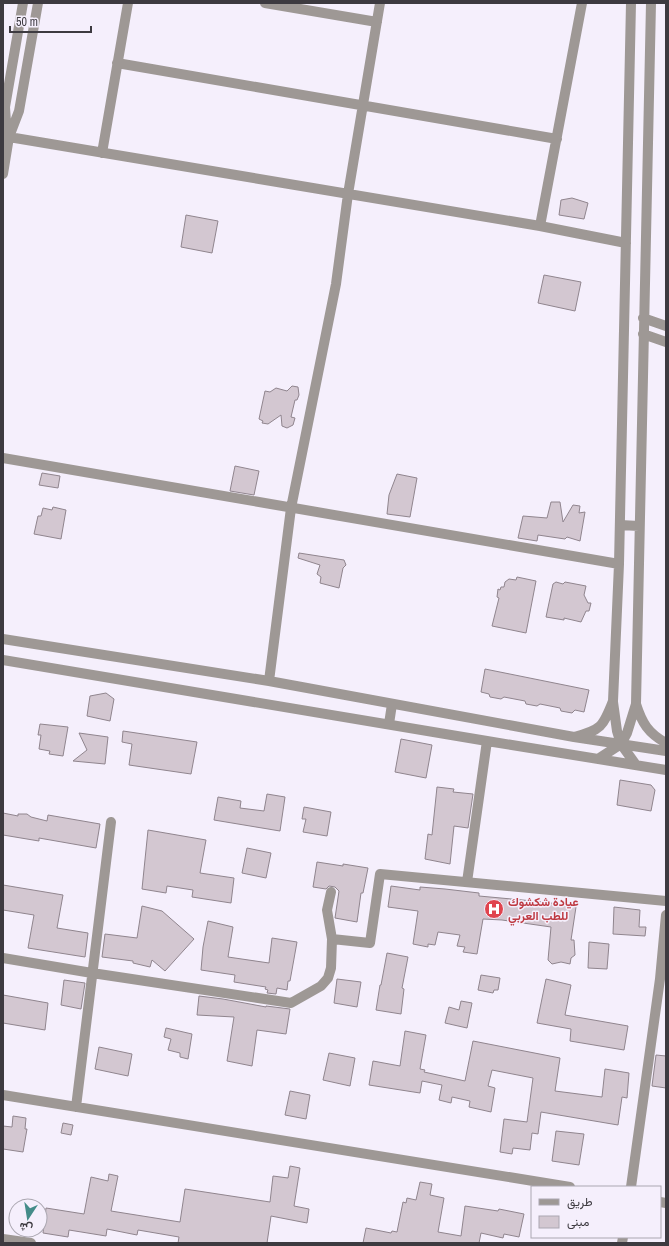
<svg xmlns="http://www.w3.org/2000/svg" width="669" height="1246" font-family="'Archivo Narrow',Vazirmatn,sans-serif">
	<rect width="100%" height="100%" fill="#f5effc"/>
	<path fill="#d3c7d1" stroke="#90858e" d="M572 198 588 203 584 219 559 215 561 200Z
		M186 215 218 221 212 253 181 247Z
		M544 275 581 282 575 311 538 303Z
		M292 386 298 387 299 395 297 400H295L291 417 295 418 293 425 287 428 282 426 281 415 268 424 262 423 263 421 259 419 265 391 270 392 276 388 287 391Z
		M235 466 259 471 254 495 230 491Z
		M42 473 60 476 58 488 39 485Z
		M397 474 417 478 410 517 387 514 389 495Z
		M551 502H560L563 522 573 505 580 506 579 513 585 512 580 541 567 537 565 539 538 535 537 541 518 538 523 516 547 518Z
		M53 507 66 510 61 539 34 534 38 516H41L43 508 52 510Z
		M299 553 344 560 346 565 343 568 339 588 320 583 321 577 317 574 320 565 298 558Z
		M517 577 536 581 526 633 492 626 499 598 497 597 498 589 500 590 501 587H504L505 582 509 579 516 580Z
		M556 582 563 584 565 582 586 586 584 595 588 603H591L589 611H586L581 622 564 618V620L546 617 553 584Z
		M485 669 589 690 584 712 575 710 572 713 561 711 560 708 540 704 537 706 526 704 525 701 504 697 501 699 490 697 489 694 481 692Z
		M106 693 114 699 110 721 87 716 90 696Z
		M40 724 68 727 63 756 49 754 50 751 39 749 41 735H38Z
		M123 731 197 742 191 774 129 765 132 744 122 742Z
		M79 733 108 737 105 764 73 761 87 750Z
		M401 739 432 745 426 778 395 772Z
		M620 780 651 785 655 790 651 811 617 805Z
		M437 787 454 789 453 792 473 794 468 828 454 826 450 864 425 859 428 834 432 835Z
		M267 794 285 797 280 831 214 820 218 797 241 801 240 808 264 811Z
		M304 807 331 812 327 836 303 832 306 819H302Z
		M3 813 18 816V814H27L31 817 47 821 48 815 100 824 96 848 39 838V841L3 835Z
		M148 830 206 840 200 873 234 878 231 903 192 897 193 890 167 886 166 893 142 889Z
		M247 848 271 853 266 878 242 873Z
		M317 862 343 866V864L368 868 363 893H361L357 922 335 918 339 891 335 887 329 886 326 889 313 887Z
		M3 885 63 895 57 928 88 933 85 957 28 948 34 915 3 910Z
		M391 886 420 890V887L445 889 479 893V896L544 902 576 907 571 940H574L575 955 571 958 570 964 561 962 552 964 548 960 551 927 502 920 483 919 477 954 463 952 465 947 457 946 460 935 438 932 435 945 428 944V947L413 944 418 911 388 907Z
		M142 906 162 911 194 939 165 971 152 960 150 967 133 963V961L102 957 105 934 137 938Z
		M614 907 640 910 639 927H646L645 936 613 934Z
		M208 921 233 927 228 957 269 963 272 938 297 942 290 981H288L287 990 277 988 276 994 267 993 268 990 265 989 266 987 234 982 235 975 201 970 203 947Z
		M589 942 609 944 607 969 588 968Z
		M387 953 408 957 402 988 404 989 401 1014 376 1010 380 985H381Z
		M481 975 500 978 498 990H494L493 993 478 990Z
		M337 979 361 982 357 1007 334 1003Z
		M546 979 571 985 565 1015 628 1026 624 1050 570 1041 571 1029 537 1023Z
		M64 980 85 983 81 1009 61 1005Z
		M3 995 48 1003 45 1030 3 1023Z
		M199 996 223 999 266 1007V1006L290 1009 286 1034 257 1030 252 1066 227 1061 234 1017 197 1015Z
		M461 1001 472 1003 467 1028 445 1023 449 1007 459 1010Z
		M166 1028 192 1034 188 1059 180 1057V1053L168 1050 171 1039 164 1037Z
		M405 1031 426 1035 420 1069 425 1070 424 1072 465 1081 473 1041 560 1058 555 1091 602 1097 605 1069 629 1073 627 1098 622 1097 618 1125 541 1112 538 1134 532 1133 530 1150 513 1148 512 1154 500 1152 504 1119 527 1122 533 1078 492 1070 488 1086 495 1088 491 1112 469 1107 470 1101 452 1097 451 1103 439 1100 442 1085 422 1081 420 1093 369 1085 373 1061 400 1066Z
		M99 1047 132 1054 128 1076 95 1069Z
		M329 1053 355 1058 350 1086 323 1080Z
		M656 1055 666 1056V1088L652 1086Z
		M290 1091 310 1095 306 1119 285 1115Z
		M13 1116 26 1118 25 1129H27L23 1152 3 1149V1126L12 1127Z
		M63 1123 73 1125 71 1135 61 1133Z
		M556 1131 584 1134 579 1165 552 1161Z
		M290 1166 300 1168 294 1206 309 1209 307 1223 271 1216 267 1243H178L179 1237 138 1230 137 1235 107 1229 106 1236 69 1230 68 1237 43 1233 46 1208 84 1214 91 1177 108 1181 109 1174 118 1176 111 1211 180 1222 185 1189 270 1202 273 1176 288 1178Z
		M420 1182 432 1184 430 1195 444 1198 438 1232 461 1236 465 1206 498 1211 499 1209 524 1214 519 1237 504 1234 503 1238 481 1233 479 1243H363L366 1228 391 1233 392 1231 397 1232 403 1202 406 1203 407 1198 416 1200Z"/>
	<g fill="none" stroke-linecap="round" stroke-linejoin="round">
		<path stroke="#9e9895" stroke-width="10" d="M265 3 377 22
			M651 3 636 704C642 723 648 733 666 743
			M117 63 557 139
			M3 136 540 226 626 243
			M9 137 6 122 5 107 23 3
			M102 153 128 3
			M3 174 9 137 19 111 38 3
			M540 226 582 3
			M643 318 666 326
			M643 334 666 342
			M3 458 619 564
			M620 525 639 526
			M3 639 269 681 574 737 666 751
			M3 660 487 741 666 770
			M269 681 291 508 336 284 348 194 380 3
			M613 702 617 731 621 744 636 765
			M389 724 392 704
			M574 737C601 730 603 727 613 701L619 564 631 3
			M598 759 621 744 627 733 636 704
			M467 882 487 741
			M331 892 327 910 332 939
			M3 958 92 973 291 1003 321 986 328 978 331 968 332 939 370 943 380 874 666 901
			M3 1095 570 1187
			M76 1107 111 822
			M631 1187 660 979 666 915
			M660 1202 666 1203
			M3 1239 31 1243
			M622 1243 623 1237"/>
	</g>
	<defs>
		<g id="hospital-disc" transform="scale(1)"><circle r="9.5" fill="#e0444e" stroke="#f5effc"/><path d="M-5-5h3v3.5h4V-5h3V5h-3V1.5h-4V5h-3Z" fill="#fff"/></g>
	</defs>
	<g fill-rule="evenodd">
		<use href="#hospital-disc" x="494" y="909"/>
	</g>
	<g text-anchor="middle" dominant-baseline="central" stroke-width="3" stroke-linejoin="round" paint-order="stroke">
		<g font-size="12" font-weight="bold" fill="#be3a42" stroke="#f5effc" text-anchor="start">
			<text x="508" y="902">عيادة شكشوك<tspan x="508" dy="14">للطب العربي</tspan></text>
		</g>
	</g>
	<rect width="669" height="1246" fill="none" stroke="#3d3a40" stroke-width="8"/>
	<rect x="531" y="1186" width="130" height="52" fill="#f5effc" stroke="#aba7b1"/>
	<rect x="539" y="1199" width="20" height="6" fill="#9e9895" stroke="#aba7b1"/>
	<text x="567" y="1206" font-size="12" fill="#3d3a40">طريق</text>
	<rect x="539" y="1216" width="20" height="12" fill="#d3c7d1" stroke="#aba7b1"/>
	<text x="567" y="1226" font-size="12" fill="#3d3a40">مبنى</text>
	<g transform="translate(28 1218) rotate(192)"><circle r="19" fill="#f5effc" stroke="#aba7b1"/>
	<path d="M0-3L7 15L0 10L-7 15Z" fill="#448c89"/>
	<text y="-6" font-size="11" font-weight="bold" text-anchor="middle" fill="#3d3a40">ش</text>
	</g>
	<path d="M10 26v6h81v-6" fill="none" stroke="#3d3a40" stroke-width="2"/>
	<text x="16" y="26" font-size="12" fill="#3d3a40" stroke="#f5effc" stroke-width="3" paint-order="stroke">50 m</text>
</svg>
